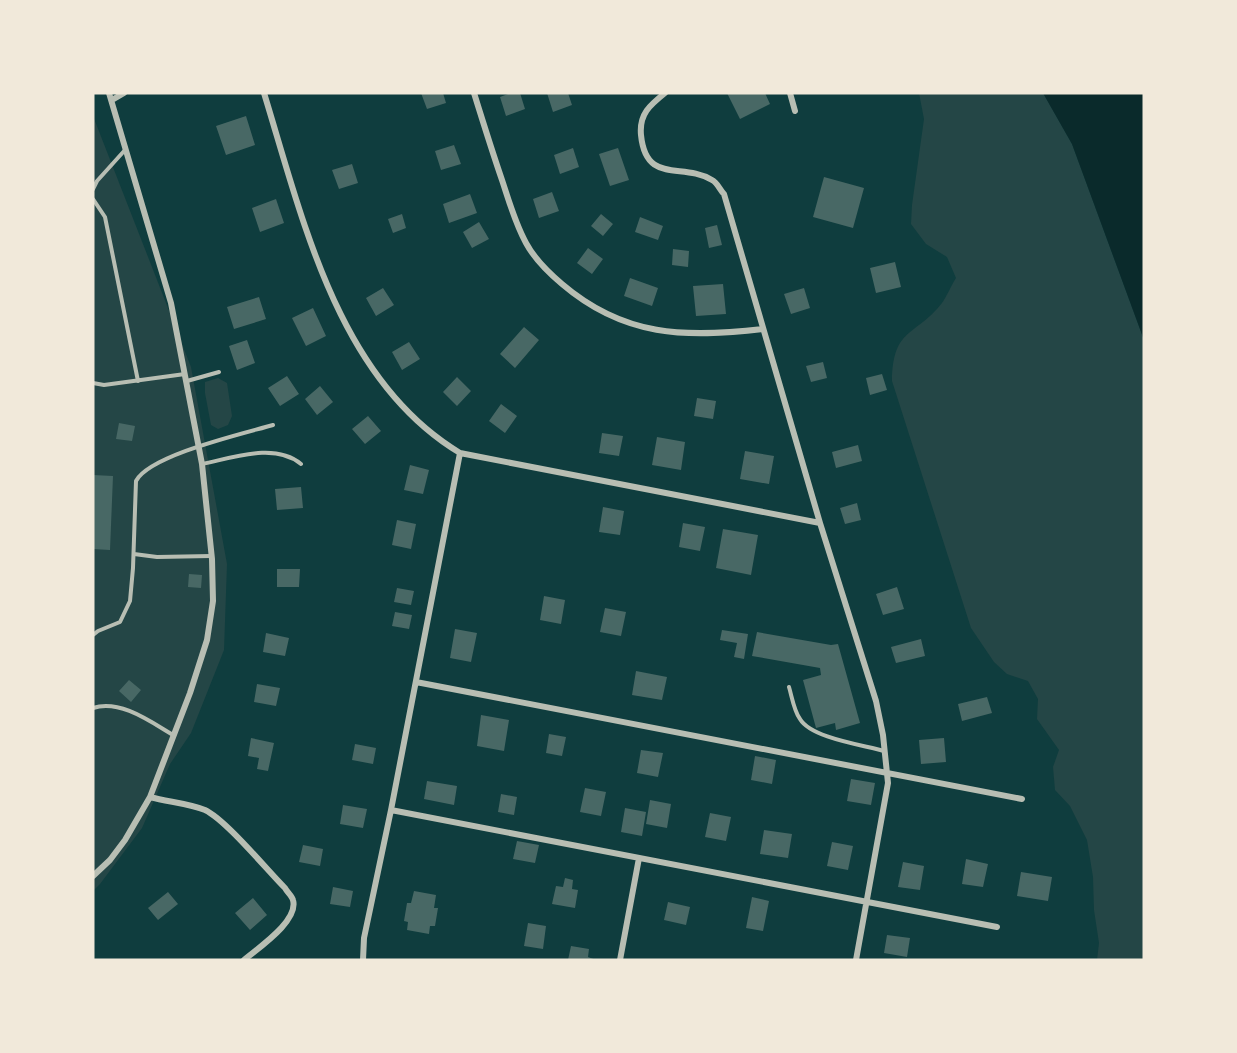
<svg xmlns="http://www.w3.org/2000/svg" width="1237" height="1053" font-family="Lora,serif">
	<rect width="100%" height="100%" fill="#0f3d3e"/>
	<path fill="#244646" d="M919 93H1043L1072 144 1144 340V960H1097L1099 943 1094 910 1093 877 1087 840 1070 806 1055 790 1053 767 1059 750 1037 719 1038 699 1028 681 1007 674 994 662 971 628 892 381C893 327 915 337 942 303 947 296 951 286 956 278L947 257 926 244 911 224 912 205 924 119Z
		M93 116 191 367 227 564 224 650 191 733 170 764 142 828 100 884 93 891Z
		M218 378 227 383 232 416 228 425 218 429 211 425 205 393V382Z"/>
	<path fill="#0a2a2b" d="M1043 93H1144V340L1072 144Z"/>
	<path fill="#486865" d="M421 93H443L446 103 427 109Z
		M511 93H520L525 109 506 116 500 97Z
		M547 93H568L572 105 553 112Z
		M727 93H765L770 104 740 119Z
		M246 116 255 145 226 155 216 126Z
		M454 145 461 164 441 170 435 151Z
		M573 148 579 167 560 174 554 155Z
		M618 148 629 180 610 186 599 154Z
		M352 164 358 183 339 189 332 170Z
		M824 177 864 188 853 228 813 217Z
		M552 192 559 211 539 218 533 199Z
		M470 194 477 213 449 223 443 204Z
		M276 199 284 223 260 232 252 208Z
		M402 214 406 228 393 233 388 219Z
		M601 214 613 224 603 236 591 226Z
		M640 217 663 226 658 240 635 232Z
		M479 222 489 239 472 248 463 232Z
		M717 225 722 245 709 248 705 228Z
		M588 248 603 259 592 274 577 263Z
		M673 249 689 251 688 267 672 265Z
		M895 262 901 287 876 293 870 268Z
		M630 278 658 288 652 306 624 296Z
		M723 284 726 314 696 316 693 286Z
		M383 288 394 305 376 316 366 298Z
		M804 288 810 308 791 314 784 294Z
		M259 297 266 319 234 329 227 307Z
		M313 308 326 336 306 346 292 318Z
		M524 327 539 340 515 368 500 354Z
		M247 340 255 363 237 370 229 346Z
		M409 342 420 359 402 370 392 352Z
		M823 362 827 378 811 382 806 366Z
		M882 374 887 390 870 395 866 378Z
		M287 376 299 394 280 406 268 388Z
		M457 377 471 391 457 406 443 392Z
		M320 386 333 402 317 415 305 399Z
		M697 398 716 401 713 419 694 416Z
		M501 404 517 416 505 433 489 421Z
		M368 416 381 431 365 444 352 429Z
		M119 423 135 426 132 441 116 439Z
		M602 433 623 436 619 456 599 453Z
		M657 437 685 442 681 470 652 465Z
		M858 445 862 461 836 468 832 452Z
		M745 451 774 456 769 484 740 479Z
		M410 465 429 470 423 494 404 490Z
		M93 475 113 476 110 550 93 549Z
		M301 487 303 508 277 510 275 489Z
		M857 503 861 520 845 524 840 508Z
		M603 507 624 511 620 535 599 532Z
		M397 520 416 524 411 549 392 545Z
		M683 523 705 527 700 551 679 547Z
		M723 529 758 535 751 575 716 568Z
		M277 569H300L299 587H277Z
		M189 574 202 575 201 588 188 587Z
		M897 587 904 609 883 615 876 594Z
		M397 588 414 591 411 605 394 602Z
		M544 596 565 600 561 624 540 620Z
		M605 608 626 612 621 636 600 632Z
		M395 612 412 615 409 629 392 626Z
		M455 629 477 633 471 662 450 658Z
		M722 630 748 634 744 659 734 657 737 643 720 640Z
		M757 632 831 645 838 644 860 723 836 730 835 723 816 728 803 680 821 675 820 668 752 656Z
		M266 633 289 638 285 656 263 652Z
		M921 639 925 656 896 663 891 647Z
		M636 671 667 677 662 700 632 695Z
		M129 680 141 690 131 702 119 691Z
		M257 684 280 688 276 706 254 702Z
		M987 697 992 713 962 721 958 704Z
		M481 715 509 720 504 751 477 746Z
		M549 734 566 737 562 756 546 753Z
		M251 738 274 743 268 771 257 769 259 758 248 756Z
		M944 738 946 762 921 764 919 740Z
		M355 744 376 748 373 764 352 760Z
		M641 750 663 753 658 777 637 773Z
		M755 756 776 760 772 784 751 780Z
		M851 779 875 783 871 805 847 801Z
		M427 781 457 786 454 805 424 799Z
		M585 788 606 792 601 816 580 812Z
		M501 794 517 797 514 815 498 812Z
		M650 800 671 804 667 828 646 824Z
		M343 805 367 809 363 828 340 824Z
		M625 808 646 812 642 836 621 832Z
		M710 813 731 817 726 841 705 837Z
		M764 830 792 834 788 858 760 854Z
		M517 841 539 845 535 863 513 859Z
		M832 842 853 846 848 870 827 866Z
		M303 845 323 849 320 866 299 862Z
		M966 859 988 864 983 887 962 884Z
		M903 862 924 866 920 890 898 887Z
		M1021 872 1052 877 1048 901 1017 896Z
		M565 878 573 880 572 889 578 890 575 908 552 904 556 886 563 887Z
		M333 887 353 891 350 907 330 904Z
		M414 891 436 895 434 908H438L435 926H430L429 934 407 930 408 922 404 921 407 903H411Z
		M168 892 178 904 158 920 148 908Z
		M752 897 769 901 763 931 746 928Z
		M253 898 267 915 250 930 235 913Z
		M668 902 690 907 686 925 664 920Z
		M528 923 546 926 543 949 524 946Z
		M887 935 910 938 907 957 884 953Z
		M571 946 589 949 588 957 596 960H568Z"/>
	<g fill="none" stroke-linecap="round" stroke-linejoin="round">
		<path stroke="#b8beb3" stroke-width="4" d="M93 189 97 181 125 150
			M93 199 105 217 138 381
			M187 381 219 372
			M93 383 104 385 185 374
			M202 464C232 458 275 442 301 464
			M134 554 157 557 211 556
			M93 635 98 631 120 622 130 601 133 568 136 481C150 455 242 434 273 425
			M789 687C792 697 794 711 800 719 811 738 863 745 884 751
			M93 708C120 699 151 722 173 735"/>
		<path stroke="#b8beb3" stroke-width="6" d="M264 93C303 220 338 380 460 453L820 523
			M474 93C483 122 492 151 502 180 509 201 515 223 526 243 534 258 549 273 562 284 624 337 685 338 763 329
			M665 93C650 105 639 114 641 135 646 185 682 162 712 180 717 182 720 190 724 194L820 523 876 701 883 735 888 783 856 960
			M790 93 795 111
			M112 100 124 93
			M416 682 1022 799
			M150 797C168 802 187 803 205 810 226 820 267 870 285 888 287 892 292 896 293 900 299 921 258 948 244 960
			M391 810 997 927
			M93 876 110 860 125 840 150 797 190 693 207 640 213 601 212 559 202 464 171 303 109 93
			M363 960 364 938 391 810 460 453
			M620 960 639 858"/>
	</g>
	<rect width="1237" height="1053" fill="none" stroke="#f1e9da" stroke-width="189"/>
</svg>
